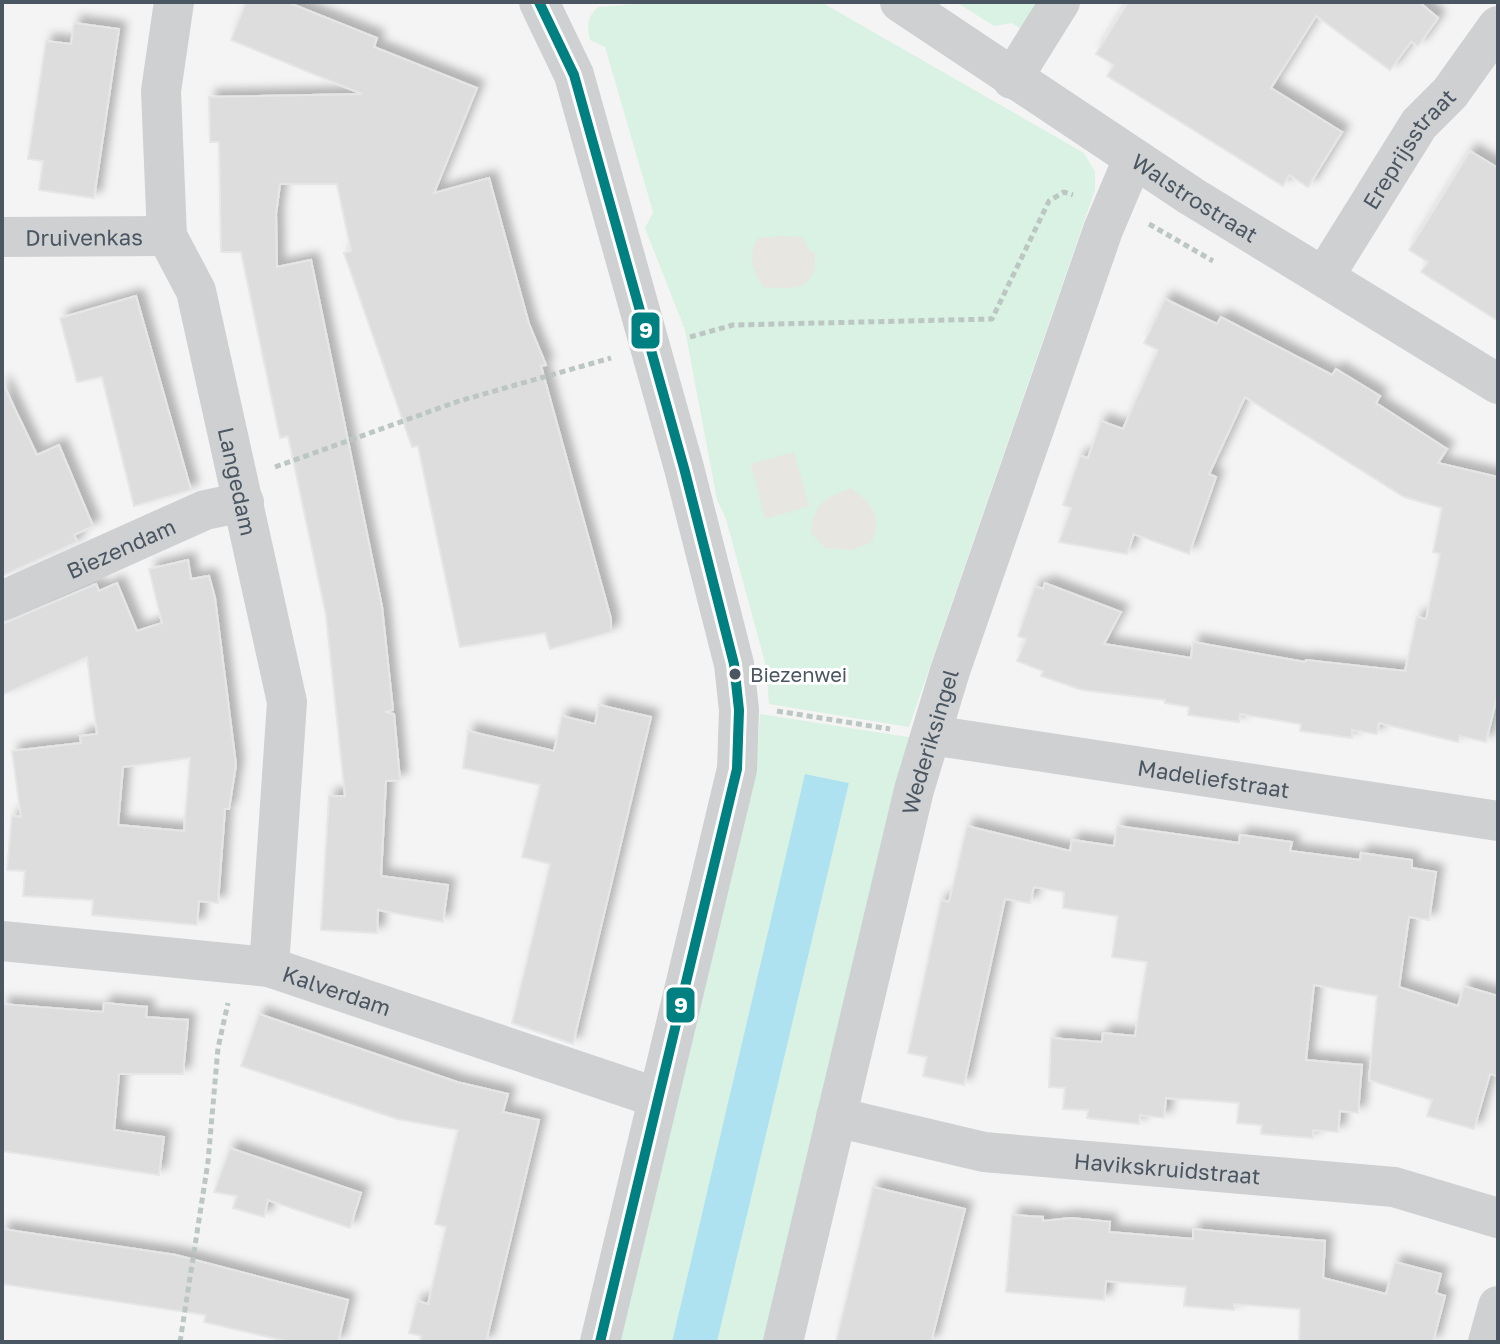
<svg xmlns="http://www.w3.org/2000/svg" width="1500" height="1344" font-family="'Golos Text',sans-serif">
	<defs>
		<filter id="shadow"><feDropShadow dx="7" dy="-7" stdDeviation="4" flood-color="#0004"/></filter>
	</defs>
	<rect width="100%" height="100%" fill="#f4f4f4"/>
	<path fill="#d9f2e3" d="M660 2H821L1084 153 1095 172V190L909 727 769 704 766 666 726 519 717 500 685 330 645 228 653 212 605 47 590 40C587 26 587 17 598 7Z
		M956 2H1042L1021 29 1012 23 994 26Z
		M760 714 914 738 769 1342H717L849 783 806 774 672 1342H618L757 755Z"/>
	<path fill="#e7e6e1" d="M780 236 802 237 809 250 815 253C817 293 793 289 763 287 753 273 747 253 758 238Z
		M794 452 809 506 765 519 751 464Z
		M851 488C872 504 883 516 872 542L852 550 825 548 811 533C814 503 825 498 851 488Z"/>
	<path fill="#aee2f0" d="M805 774 849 783 717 1342H672Z"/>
	<path fill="#ddddde" stroke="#e5e6e7" stroke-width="2" fill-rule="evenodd" filter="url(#shadow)" d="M246 2H287L377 38 374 47 477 88 434 193 489 178 529 324 546 365 541 366 611 619V632L550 649 545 633 460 647 418 446 412 447 344 253 351 251 337 184H280L276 214 277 267 311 260 382 607 393 710 385 712 394 714 400 780 386 781 381 876 448 885 443 922 378 910 377 933 321 930 329 796H345L326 615 288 436 280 438 241 252H221L219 142H210L209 97 362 94 231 40Z
		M1128 2H1419L1438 18 1418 46 1411 42 1390 70 1316 16 1271 88 1342 132 1308 187 1289 175 1283 186 1107 76 1114 65 1096 54Z
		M74 23 119 29 94 198 39 190 43 161 28 159 46 41 71 44Z
		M1470 151 1498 168V321L1421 272 1428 262 1409 250Z
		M136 296 191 490 134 506 102 377 77 382 60 318Z
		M1165 299 1217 324 1221 317 1332 375 1336 369 1380 396 1376 403 1447 449 1438 463 1498 477V693L1486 742 1460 736 1458 742 1379 723 1377 734 1352 730V738L1300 731 1301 724 1240 714 1239 722 1188 715 1189 707 1165 703V700L1082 690 1041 676 1043 671 1017 661 1026 639 1018 636 1035 586 1043 589 1045 583 1121 612 1104 644 1191 658 1193 642 1305 662 1306 660 1405 671 1417 617 1426 619 1440 554 1433 552 1442 508 1404 497 1245 397 1209 474 1216 477 1189 554 1134 534 1127 554 1059 542 1071 508 1063 505 1080 456 1088 458 1101 421 1123 429 1158 350 1144 343Z
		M2 382 37 455 59 445 93 526 74 535 77 542 2 576Z
		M188 560 191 579 209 576 215 598 236 765 229 809H225L218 903 199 901 197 925 92 915 93 900 23 896 25 871 7 870 12 816 21 817 12 751 81 743 80 736 97 734 87 657 2 695V624L96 584 99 591 117 583 137 631 162 623 149 569ZM190 758 184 831 118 825 123 767Z
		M599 705 651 717 573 1044 512 1023 550 864 522 857 540 785 463 768 468 731 554 751 562 716 595 724Z
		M967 826 1070 851 1072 840 1114 846 1117 826 1239 843 1240 835 1292 842 1290 851 1360 860 1361 853 1412 860V868L1436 872 1429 920 1409 917 1399 987 1458 1006 1464 986 1498 996V1076L1490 1074 1474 1129 1427 1116 1432 1100 1369 1080 1377 996 1314 985 1306 1060 1362 1065 1358 1113 1340 1111 1338 1132 1313 1130V1138L1261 1134 1262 1125 1237 1123 1239 1103 1202 1100 1166 1098 1164 1118 1140 1115 1139 1124 1087 1118 1088 1110 1063 1109 1065 1088 1049 1087 1051 1038 1102 1042 1103 1033 1135 1036 1147 962 1112 957 1118 916 1063 908 1064 892 1034 887 1030 903 1005 899 964 1085 923 1076 927 1057 908 1053 941 900 949 902Z
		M104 1003 147 1007 146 1017 188 1020 183 1074H119L114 1130 164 1137 159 1175 2 1151V1004L103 1012Z
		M259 1014 457 1082 508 1094 503 1112 539 1120 486 1342H420L421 1336 409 1333 417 1301 428 1304 436 1270 446 1227 435 1224 458 1130 397 1119 241 1066Z
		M230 1148 361 1193 350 1228 268 1200 264 1217 233 1208 237 1196 214 1192Z
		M873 1187 965 1209 931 1342H836Z
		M1012 1215 1043 1217V1221L1071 1218 1110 1222 1109 1232 1193 1239V1229L1325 1241 1323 1278 1386 1294 1395 1262 1441 1274 1436 1293 1445 1296 1433 1342H1299L1300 1309 1234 1304V1310L1184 1306 1186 1287 1106 1281 1104 1300 1006 1292Z
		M2 1229 176 1255 348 1300 338 1342H290L204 1322 206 1315 2 1284Z"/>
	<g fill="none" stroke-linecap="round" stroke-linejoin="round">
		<path stroke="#bcc7c4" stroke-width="5" stroke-dasharray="6 4" stroke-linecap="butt" d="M1149 224 1213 261
			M690 337 733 325 992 319 1049 201 1064 192 1073 195
			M275 467 459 401 611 358
			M777 711 890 729
			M180 1342 208 1162 218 1048 228 1003"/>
		<g stroke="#ced0d2" stroke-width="40">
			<path id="s1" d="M174 2 161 91 167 236 196 291 287 702 269 967"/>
			<path d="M539 2 574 75 684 468 734 664 739 710 737 769 600 1342"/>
			<path id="s2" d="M900 2 1191 196 1498 384"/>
			<path d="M1012 79 1060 2"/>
			<path id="s3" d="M2 237 167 236"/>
			<path id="s4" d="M1325 275 1419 124 1450 93 1498 26"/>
			<path id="s5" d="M2 601 205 510 244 502"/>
			<path id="s6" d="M931 735 1498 821"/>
			<path id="s7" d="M2 941 269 967 658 1098"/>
			<path id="s8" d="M836 1117 984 1152 1394 1187 1498 1218"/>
			<path id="s9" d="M783 1342 914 790 950 671 1103 230 1133 159"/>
			<path d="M1488 1342 1498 1306"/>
		</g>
		<g stroke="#fff" stroke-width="16">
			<path id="bus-1" d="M539 2 574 75 684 468 734 664 739 710 737 769 600 1342"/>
		</g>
		<use href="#bus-1" stroke="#008080" stroke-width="10"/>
	</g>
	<circle fill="#4a5661" stroke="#fff" stroke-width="3" cx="735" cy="674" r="7"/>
	<g text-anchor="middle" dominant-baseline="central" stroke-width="6" stroke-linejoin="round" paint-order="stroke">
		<g font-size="20" fill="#4a5661" stroke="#fff" text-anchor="start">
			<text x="750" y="674">Biezenwei</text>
		</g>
		<g font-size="22" fill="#4a5661" stroke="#fff">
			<text stroke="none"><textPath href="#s4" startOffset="152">Ereprijsstraat</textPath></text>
			<text stroke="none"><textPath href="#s2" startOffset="354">Walstrostraat</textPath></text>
			<text stroke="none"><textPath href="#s3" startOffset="82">Druivenkas</textPath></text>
			<text stroke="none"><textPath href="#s1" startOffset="492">Langedam</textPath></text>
			<text stroke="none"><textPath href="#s5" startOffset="130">Biezendam</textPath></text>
			<text stroke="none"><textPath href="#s9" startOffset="618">Wederiksingel</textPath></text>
			<text stroke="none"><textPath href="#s6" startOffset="286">Madeliefstraat</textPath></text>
			<text stroke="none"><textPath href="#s7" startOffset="340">Kalverdam</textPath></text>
			<text stroke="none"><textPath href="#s8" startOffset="336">Havikskruidstraat</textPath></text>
		</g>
	</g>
	<g stroke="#fff" stroke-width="3">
		<rect x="630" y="311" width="31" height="39" rx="8" fill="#008080"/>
		<rect x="665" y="986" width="31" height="38" rx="8" fill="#008080"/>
	</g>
	<g font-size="22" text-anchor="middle" font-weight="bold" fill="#fff">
		<text x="646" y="338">9</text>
		<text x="681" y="1013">9</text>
	</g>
	<rect width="1500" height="1344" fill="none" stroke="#4a5661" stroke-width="8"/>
</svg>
